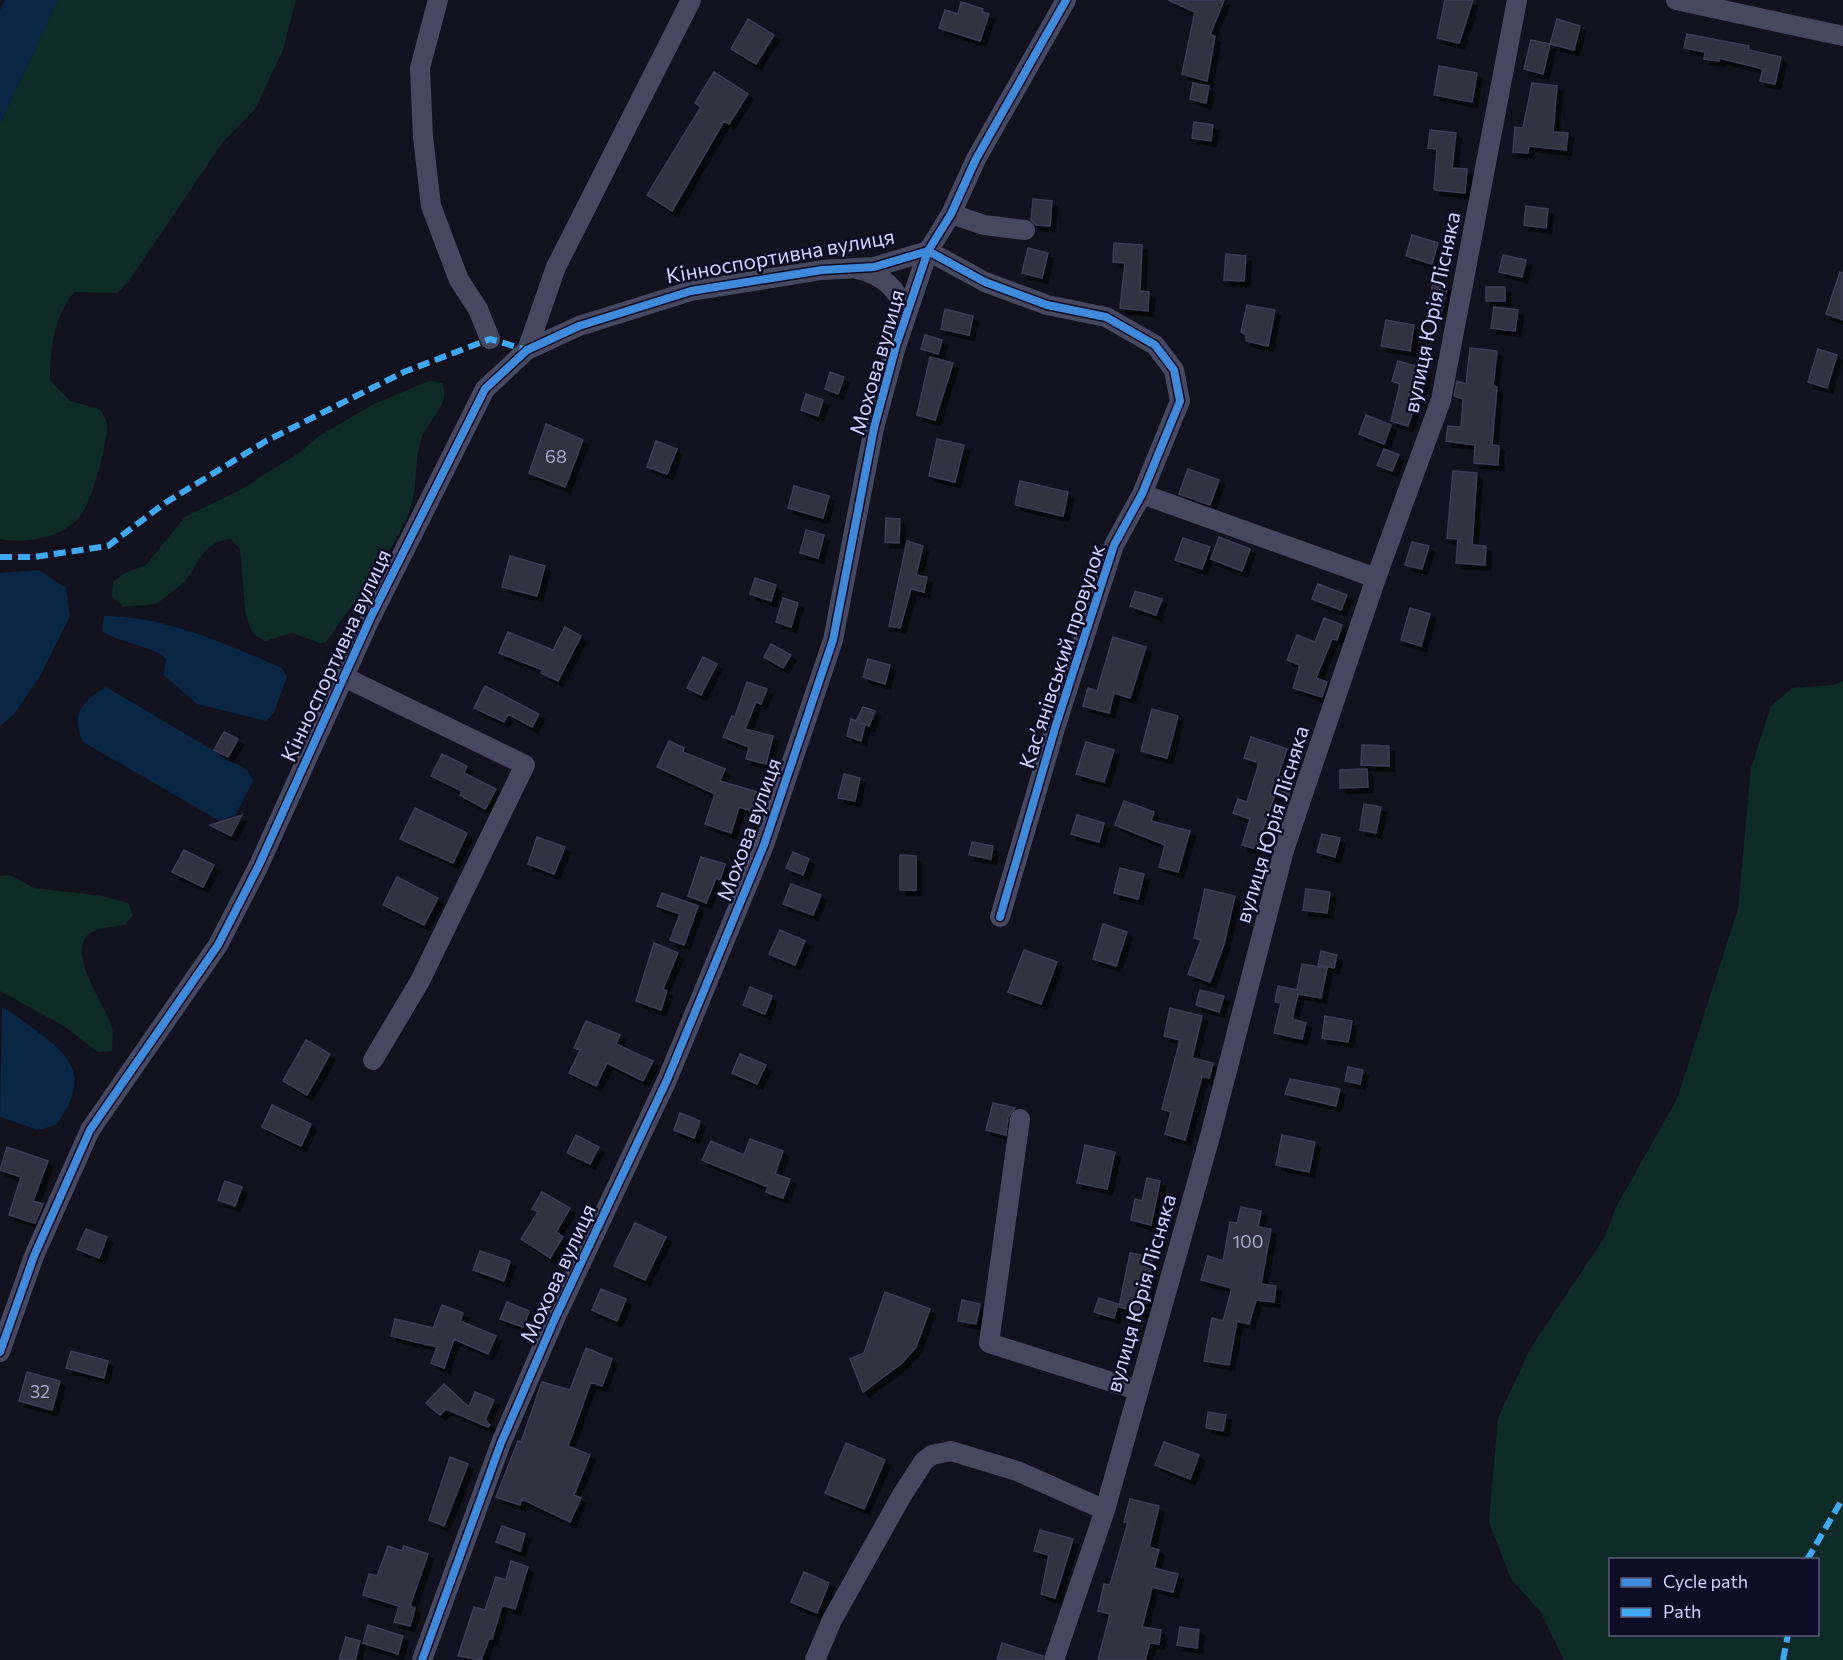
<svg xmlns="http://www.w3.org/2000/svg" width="1843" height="1660" font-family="Commissioner,sans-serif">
	<defs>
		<filter id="shadow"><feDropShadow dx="5.5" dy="5.5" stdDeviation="0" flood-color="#0009"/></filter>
	</defs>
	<rect width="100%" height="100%" fill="#12121f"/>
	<path fill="#0f2b28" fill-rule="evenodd" d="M58 0H296L283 50 255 109 222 143 128 282 117 293 74 292C54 317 50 349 50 380L70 401 100 409C103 415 107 420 107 426 107 444 92 502 81 515 64 538 26 544 0 539V124Z
		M429 381 442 383C451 404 429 419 422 437 413 461 419 489 408 514 390 558 354 602 326 642L320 643 292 633 265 641 253 634 246 617 240 549 231 539C202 542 201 561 185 581 182 584 167 596 163 599 153 608 135 604 123 607L112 596 113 582 125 573 146 565 185 517 240 490 302 451 319 436 374 404Z
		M1843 681V1660H1564L1541 1612 1511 1579 1489 1522 1498 1418 1530 1349 1605 1237 1616 1207 1677 1099 1738 909 1751 768 1771 706 1792 688 1834 685ZM1610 1560H1818V1634H1610Z
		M10 875 34 888 102 896 128 903 133 915 125 925C114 927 94 927 86 937 70 956 104 1005 111 1024 114 1031 112 1043 112 1051L98 1052 64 1026 0 991V876Z"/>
	<path fill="#092744" d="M5 0H58L0 124V10Z
		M39 570 66 588 70 616 40 676 14 714 0 726V573Z
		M104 616C166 616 225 644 282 668L287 677 274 712 266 721 197 704 164 675 166 659C159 648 119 643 102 631Z
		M106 687 248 771 253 781 236 814 220 821 83 742C70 713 83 701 106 687Z
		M2 1008 11 1012C56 1047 101 1065 56 1125L38 1130 0 1117Z"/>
	<path fill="#303041" stroke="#3c3c54" stroke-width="1.5" filter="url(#shadow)" d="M1224 0 1210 35 1215 36 1207 81 1182 74 1195 12 1168 0Z
		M1445 0H1473L1459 43 1437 38Z
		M961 2 983 9 982 12 989 14 980 41 939 28 945 10 958 14Z
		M748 19 774 35 756 64 731 49Z
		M1557 19 1580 26 1574 50 1550 44Z
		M1687 34 1749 46 1748 50 1781 57 1775 84 1760 81 1763 69 1719 58V61L1704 59 1705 52 1684 48Z
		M1531 40 1550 44 1543 74 1524 69Z
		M1439 66 1477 73 1472 102 1434 95Z
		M714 72 748 94 729 124 724 121 672 211 647 195 701 107 695 103Z
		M1193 83 1209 86 1206 103 1190 99Z
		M1532 83 1557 86 1553 132 1568 133 1566 150 1529 146 1528 153 1513 152 1515 127 1523 128Z
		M1194 122 1213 125 1211 141 1192 138Z
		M1430 130 1456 133 1452 168 1467 169 1465 193 1434 190 1437 149 1428 148Z
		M1033 199 1052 201 1050 226 1036 225 1031 220Z
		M1526 206 1548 209 1546 228 1524 225Z
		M1412 235 1438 243 1432 264 1406 256Z
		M1114 243 1142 245 1140 291 1149 292 1148 311 1120 308 1125 263 1113 262Z
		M1028 248 1048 253 1042 278 1022 273Z
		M1226 254 1246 256 1244 281 1224 280Z
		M1503 255 1526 260 1522 277 1499 272Z
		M1840 272 1843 273V320L1826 314Z
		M1433 283 1447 286 1442 311 1428 308Z
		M1486 287H1505V301H1486Z
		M1247 305 1275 310 1268 346 1246 341V335L1241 332Z
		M1494 307 1518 310 1515 331 1491 328Z
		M945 309 973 316 969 335 941 329Z
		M1386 320 1414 325 1410 351 1381 346Z
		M925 335 942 340 938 354 921 349Z
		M1470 348 1497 351 1493 386 1497 387 1492 445 1499 446 1498 465 1474 463 1475 445 1446 441 1448 426 1461 427 1463 399 1454 396 1457 381 1466 384Z
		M1818 349 1837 355 1827 388 1808 382Z
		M930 357 953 363 935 420 917 415Z
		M1398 361 1426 369 1408 426 1391 421 1400 384 1392 381Z
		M830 372 844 377 838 394 825 389Z
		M806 394 823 400 818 416 801 410Z
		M1366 415 1391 425 1384 444 1359 434Z
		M546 424 583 440 565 487 529 473Z
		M937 439 964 445 955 482 929 476Z
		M656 441 677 449 667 474 647 467Z
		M1384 449 1399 455 1392 471 1377 465Z
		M1188 469 1219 480 1210 505 1179 494Z
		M1453 471 1477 473 1472 545 1486 546 1485 565 1456 563 1458 539 1447 538Z
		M1020 481 1068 492 1063 516 1015 505Z
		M794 486 829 496 823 518 788 508Z
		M886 518 900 519 899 543 885 542Z
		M806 530 824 535 818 558 800 553Z
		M1219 537 1250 549 1242 571 1211 559Z
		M1183 538 1210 547 1202 569 1175 560Z
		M907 541 923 546 916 575 927 577 924 592 911 589 900 628 889 626Z
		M1412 542 1429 546 1422 569 1405 565Z
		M510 556 545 566 537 596 502 587Z
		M755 578 776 585 771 601 750 594Z
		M1318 584 1347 595 1341 610 1312 599Z
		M1135 591 1162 599 1156 615 1130 606Z
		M783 598 798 603 791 627 776 622Z
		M1410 608 1430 614 1421 646 1401 640Z
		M1324 618 1342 625 1337 640 1332 639 1316 678 1327 682 1322 697 1293 688 1300 665 1287 660 1297 635 1315 642Z
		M565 627 581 636 558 681 541 673 543 670 499 653 508 632 553 650Z
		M1113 637 1146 647 1130 698 1114 693 1109 713 1083 706 1088 688 1097 691Z
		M771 644 791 655 783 668 764 657Z
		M703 657 717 664 701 695 687 688Z
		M868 659 890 665 885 684 863 677Z
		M747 682 767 689 761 704 756 702 745 729 773 736 766 764 746 759 749 747 723 737 732 716 735 717Z
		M485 686 539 714 532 727 508 714 504 722 474 708Z
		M863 707 875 711 869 726 861 723 865 724 861 741 847 736 851 719 856 721Z
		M1152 709 1178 716 1167 758 1141 751Z
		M224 732 238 739 228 757 214 750Z
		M1251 737 1287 749 1278 776 1293 781 1288 798 1275 794 1256 849 1242 845 1250 819 1233 813 1238 799 1247 802 1259 763 1244 758Z
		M669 741 684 748 683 752 725 769 720 781 761 793 755 812 739 807 731 833 705 824 715 794 657 767Z
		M1086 742 1114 750 1104 782 1076 774Z
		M1362 745 1389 746V766L1361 765Z
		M442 754 467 766 464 773 496 789 485 809 460 795 462 791 431 776Z
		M1367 769 1368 787 1340 788V770Z
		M844 774 860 778 855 801 838 798Z
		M1124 801 1154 812 1151 821 1190 831 1178 872 1159 867 1165 845 1115 825Z
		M1364 804 1381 807 1376 833 1360 830Z
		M415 808 467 833 453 863 400 839Z
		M242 815 231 836 210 825Z
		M1077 815 1104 823 1099 842 1071 834Z
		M1322 834 1340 838 1335 857 1317 852Z
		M537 837 565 847 554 874 528 864Z
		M972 842 993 846 991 859 969 855Z
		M184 850 214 865 203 887 172 872Z
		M793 852 809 859 803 875 786 868Z
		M900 855 916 856V890H900Z
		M701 857 725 864 720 880 716 878 706 903 688 896Z
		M1120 868 1144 874 1138 899 1114 893Z
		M397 877 438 898 424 925 383 905Z
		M791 884 821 895 813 915 783 904Z
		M1205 889 1235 896 1224 944 1210 982 1188 974 1201 940 1194 938Z
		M1306 889 1330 892 1327 913 1303 910Z
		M662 893 698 906 684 945 670 940 680 914 657 906Z
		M1103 924 1127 932 1116 966 1093 959Z
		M780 930 805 941 795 965 769 954Z
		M654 943 678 953 663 989 667 991 661 1010 636 1001Z
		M1024 950 1057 962 1041 1004 1008 992Z
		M1321 951 1337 955 1334 968 1318 965Z
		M1302 964 1327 968 1321 998 1298 994 1292 1019 1306 1023 1302 1039 1274 1033 1281 1003 1275 1002 1278 986 1297 990Z
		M750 987 772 996 765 1014 743 1005Z
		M1200 990 1224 996 1219 1012 1196 1005Z
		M1170 1008 1202 1016 1192 1058 1213 1063 1209 1078 1202 1076 1185 1140 1165 1134 1171 1112 1162 1109 1180 1040 1164 1036Z
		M1325 1016 1352 1021 1348 1042 1322 1038Z
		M586 1021 620 1035 616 1044 653 1061 643 1081 607 1063 596 1086 569 1073 580 1050 574 1048Z
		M306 1040 330 1054 307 1095 283 1081Z
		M740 1054 766 1065 757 1084 732 1073Z
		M1348 1067 1363 1070 1360 1084 1345 1081Z
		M1290 1079 1340 1089 1336 1106 1285 1094Z
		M993 1103 1015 1108 1008 1117 1006 1135 986 1130Z
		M272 1105 311 1124 301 1146 262 1127Z
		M680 1113 700 1121 694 1138 674 1130Z
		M576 1135 599 1147 590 1164 567 1153Z
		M1282 1135 1315 1142 1309 1172 1276 1165Z
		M750 1139 783 1151 775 1174 790 1179 783 1198 766 1192 768 1187 702 1160 711 1141 744 1155Z
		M1085 1145 1115 1152 1107 1189 1077 1183Z
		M7 1147 48 1161 33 1201 43 1204 35 1223 9 1215 21 1177 0 1170Z
		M1147 1178 1160 1181 1151 1225 1131 1220 1135 1199 1142 1201Z
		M225 1181 242 1187 235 1206 218 1200Z
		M542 1192 570 1208 556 1232 563 1237 550 1258 521 1239 538 1212 532 1209Z
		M1241 1207 1261 1211 1258 1227 1271 1229 1261 1284 1276 1286 1274 1302 1256 1300 1249 1324 1237 1321 1229 1365 1204 1361 1212 1318 1223 1321 1232 1288 1201 1280 1208 1256 1223 1261 1230 1222 1237 1223Z
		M635 1223 666 1237 645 1280 614 1266Z
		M86 1229 107 1237 99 1258 77 1249Z
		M480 1251 510 1261 504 1281 473 1270Z
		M1130 1253 1153 1257 1144 1313 1119 1307Z
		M601 1289 626 1299 617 1321 592 1310Z
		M885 1292 930 1309 916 1347 902 1363 863 1392 850 1359 864 1353Z
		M1099 1298 1118 1304 1114 1318 1094 1312Z
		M962 1300 980 1304 976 1324 958 1321Z
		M507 1302 529 1311 523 1327 500 1319Z
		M442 1305 463 1313 460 1321 496 1336 488 1354 454 1339 444 1368 431 1363 437 1347 391 1336 395 1319 433 1328Z
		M586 1348 612 1359 602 1386 591 1382 568 1446 590 1455 574 1495 581 1498 570 1522 522 1499 520 1505 496 1497 518 1441 521 1442 542 1382 570 1390Z
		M71 1351 108 1361 104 1378 66 1368Z
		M27 1372 60 1381 52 1410 19 1401Z
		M444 1384 469 1407 475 1392 494 1400 485 1420 490 1425 488 1427 446 1409 440 1415 426 1403Z
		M1208 1412 1226 1415 1223 1431 1206 1428Z
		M1164 1442 1199 1455 1190 1479 1155 1465Z
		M846 1443 885 1460 864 1509 825 1493Z
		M450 1457 468 1464 444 1526 429 1520Z
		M1130 1499 1159 1506 1149 1547 1159 1550 1154 1568 1178 1574 1173 1592 1152 1587 1142 1627 1161 1630 1159 1644 1150 1643 1145 1660H1098L1110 1614 1098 1611 1104 1584 1110 1585 1128 1522H1124Z
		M502 1526 525 1534 520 1551 496 1542Z
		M1040 1530 1073 1539 1055 1598 1041 1594 1049 1555 1034 1551Z
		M388 1546 402 1551 404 1546 428 1554 410 1606 415 1608 410 1626 394 1622 399 1606 363 1595 369 1574 377 1576Z
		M511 1561 528 1567 515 1609 502 1605 492 1639H489L481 1660 458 1656 474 1607 485 1610 496 1577 506 1580Z
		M804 1572 829 1583 817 1613 791 1602Z
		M368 1625 403 1636 398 1654 363 1643Z
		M1180 1627 1199 1630 1197 1648 1177 1645Z
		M346 1637 360 1641 355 1660H339Z
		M1002 1643 1043 1656 1042 1660H997Z"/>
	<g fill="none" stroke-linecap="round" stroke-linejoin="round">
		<path stroke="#464860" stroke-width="20" d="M438 0 420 68 423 137 431 206 459 280 478 309 490 339
			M1676 0 1843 36
			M951 214 984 225 1025 230
			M857 269C884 275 897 289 907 313
			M527 350 556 267 691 0
			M1142 494 1376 578
			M344 677 525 765 420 981 373 1060
			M1020 1119 989 1343 1137 1390
			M0 1352 34 1256 90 1130 218 945 259 865 370 619 485 389 527 350 579 326 691 291 822 270 874 267 928 251 985 282 1047 305 1106 317 1155 345 1174 370 1180 401 1142 494 1114 545 1056 725 1000 917
			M422 1660 501 1443 556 1316 667 1080 764 845 833 640 874 428 896 346 928 251 951 214 976 159 1066 0
			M815 1660 832 1620 902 1495 924 1461 932 1455 951 1451 1017 1471 1105 1510
			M1054 1660 1105 1510 1209 1140 1284 850 1376 578 1441 400 1517 0"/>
		<path stroke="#3fa9f5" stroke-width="6" stroke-dasharray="12 6" stroke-linecap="butt" d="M0 557H34L108 546 165 503 266 441 404 372 490 339 527 350
			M1807 1560 1843 1498
			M1783 1660 1788 1634"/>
		<g stroke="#0d0c25" stroke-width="11">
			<path id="cycleway" d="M0 1352 34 1256 90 1130 218 945 259 865 370 619 485 389 527 350 579 326 691 291 822 270 874 267 928 251 985 282 1047 305 1106 317 1155 345 1174 370 1180 401 1142 494 1114 545 1056 725 1000 917
				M422 1660 501 1443 556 1316 667 1080 764 845 833 640 874 428 896 346 928 251 951 214 976 159 1066 0"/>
		</g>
		<use href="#cycleway" stroke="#408adc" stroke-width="8"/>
	</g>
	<g text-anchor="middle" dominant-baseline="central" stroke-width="5" stroke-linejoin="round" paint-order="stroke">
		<g font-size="18" fill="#a8aad0">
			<text x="556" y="456">68</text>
			<text x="1248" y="1241">100</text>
			<text x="40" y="1391">32</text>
		</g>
		<g font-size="21" fill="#d0d2ff" stroke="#0d0c25">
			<text transform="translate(780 255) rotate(-10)">Кінноспортивна вулиця</text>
			<text transform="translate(1431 312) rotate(-78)">вулиця Юрія Лісняка</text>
			<text transform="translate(876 362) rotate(-74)">Мохова вулиця</text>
			<text transform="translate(335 655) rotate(-65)">Кінноспортивна вулиця</text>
			<text transform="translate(1061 656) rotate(-72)">Касʼянівський провулок</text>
			<text transform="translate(1271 824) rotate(-73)">вулиця Юрія Лісняка</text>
			<text transform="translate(748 829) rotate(-70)">Мохова вулиця</text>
			<text transform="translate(557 1273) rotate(-65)">Мохова вулиця</text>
			<text transform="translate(1140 1293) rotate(-74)">вулиця Юрія Лісняка</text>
		</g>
	</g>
	<rect x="1609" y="1558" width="210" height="78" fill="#0d0c25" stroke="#5b5b7c" stroke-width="1.5"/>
	<rect x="1621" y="1578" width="30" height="9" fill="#408adc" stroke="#5b5b7c" stroke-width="1.5"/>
	<text x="1663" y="1588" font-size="18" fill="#d0d2ff">Cycle path</text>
	<rect x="1621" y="1608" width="30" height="9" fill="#3fa9f5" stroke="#5b5b7c" stroke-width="1.5"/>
	<text x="1663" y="1618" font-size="18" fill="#d0d2ff">Path</text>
</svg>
